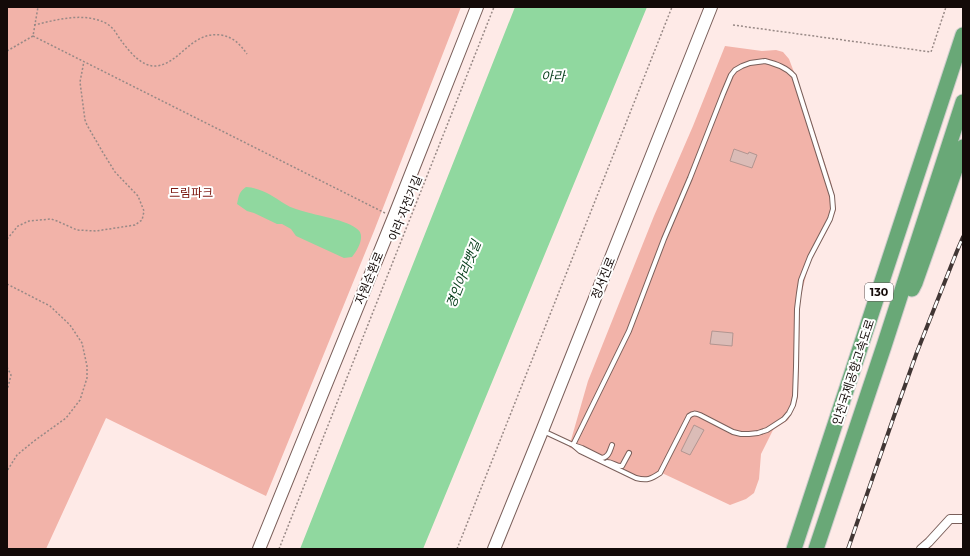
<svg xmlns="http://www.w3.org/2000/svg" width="970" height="556" font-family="Montserrat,'Noto Sans KR',sans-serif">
	<rect width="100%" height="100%" fill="#feeae7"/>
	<path fill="#f2b3a9" d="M7 7H461L374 231 266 496 106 418 46 549H7Z
		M725 46 762 51 776 50 783 52 789 59 803 96 831 182 836 210 828 229 809 264 800 299 798 396 795 407 788 420 773 430 761 454 759 479 754 493 746 499 730 505 662 473C653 480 647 484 636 480L569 447 588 381 654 216 693 126Z"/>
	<path fill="#90d89f" d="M515 7H647L423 549H300Z
		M246 187C262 188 273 196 285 204 291 208 299 210 306 212 319 216 353 221 360 232 364 240 356 252 352 257L344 258 296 236 291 229 282 224H277L254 213 247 211 237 204C239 195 239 192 246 187Z"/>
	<path fill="#dbbcb7" stroke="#b29590" d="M734 149 748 154 749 152 757 155 752 168 730 161Z
		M712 331 733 333 732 346 710 344Z
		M694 425 704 430 690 455 681 451Z"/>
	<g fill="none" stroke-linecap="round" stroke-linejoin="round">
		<g stroke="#7a5f5a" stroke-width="6">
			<path id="lane" d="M765 61C776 64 786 67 794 76L832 196 833 209 830 219 810 257 801 280 799 293 797 309 796 367 795 396 793 405 789 413 784 419 767 430 758 433 749 434H741L733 432 700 415C695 413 693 413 689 416L660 473C651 479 647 481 636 478L580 451 573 445 629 331 664 239 690 178 723 94 731 75 735 70 742 66 750 63Z
				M543 431 573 445 582 448 602 458C609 457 610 450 612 445
				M607 462C613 462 617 467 622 466L629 453"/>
		</g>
		<g stroke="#7a5f5a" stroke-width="10">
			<path id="street" d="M921 549 929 542 950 519H963"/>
		</g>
		<g stroke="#7a5f5a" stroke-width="14">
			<path id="secondary" d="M259 549 394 217 477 7
				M494 549 542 431 711 7"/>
		</g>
		<g stroke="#d0cece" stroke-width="17">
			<path id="highway" d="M912 289 915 283 963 147
				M794 549 963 35
				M816 549 884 346 963 102"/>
		</g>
		<path stroke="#988986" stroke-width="1.5" stroke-dasharray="2 2" stroke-linecap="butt" d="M34 25C56 20 79 13 101 21 104 22 108 24 111 27 115 30 117 35 120 39 128 50 141 67 156 66 180 64 191 31 221 35 233 37 240 44 247 54
			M733 25 931 52 946 7
			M33 36 385 213
			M7 51 33 36 38 7
			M7 239 18 226 29 221 51 219 57 221 77 230 96 231 135 225 142 220 143 216 144 211 138 196 115 172 102 151 87 125 85 120 80 82 84 61
			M7 284 50 306 70 325 82 343 87 366V378L80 400 66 418 34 441 17 455 7 471
			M7 367 11 375 7 391
			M279 549 494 7
			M457 549 672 7"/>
		<use href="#lane" stroke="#fff" stroke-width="4"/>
		<use href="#street" stroke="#fff" stroke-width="8"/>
		<use href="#secondary" stroke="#fff" stroke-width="12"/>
		<use href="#highway" stroke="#69a877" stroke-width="15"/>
		<g stroke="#413634" stroke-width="4">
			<path id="rail" d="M848 549 893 419 917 352 957 251 963 237"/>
		</g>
		<use href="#rail" stroke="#fff" stroke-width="2.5" stroke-dasharray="8" stroke-linecap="butt"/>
	</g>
	<g text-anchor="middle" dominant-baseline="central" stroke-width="4" stroke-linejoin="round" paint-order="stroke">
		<rect fill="#fff" stroke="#5a5452" stroke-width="1" x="865" y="283" width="28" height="18" rx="3"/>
		<g font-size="11" font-weight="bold" fill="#130a08">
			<text x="879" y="292">130</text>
		</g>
		<g font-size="12" fill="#7c170f" stroke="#fff">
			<text x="191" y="192">드림파크</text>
		</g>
		<g font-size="12" fill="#130a08" stroke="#fff">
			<text transform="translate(405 208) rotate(-68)">아라 자전거길</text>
			<text transform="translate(369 278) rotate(-68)">자원순환로</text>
			<text transform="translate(603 278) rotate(-68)">정서진로</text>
			<text transform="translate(853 372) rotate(-72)">인천국제공항고속도로</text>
		</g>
		<g font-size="13" font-style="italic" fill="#0a411e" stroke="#fff">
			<text x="553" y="76">아라</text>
			<text transform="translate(463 274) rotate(-68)">경인아라뱃길</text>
		</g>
	</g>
	<rect width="970" height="556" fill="none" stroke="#130a08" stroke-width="16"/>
</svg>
